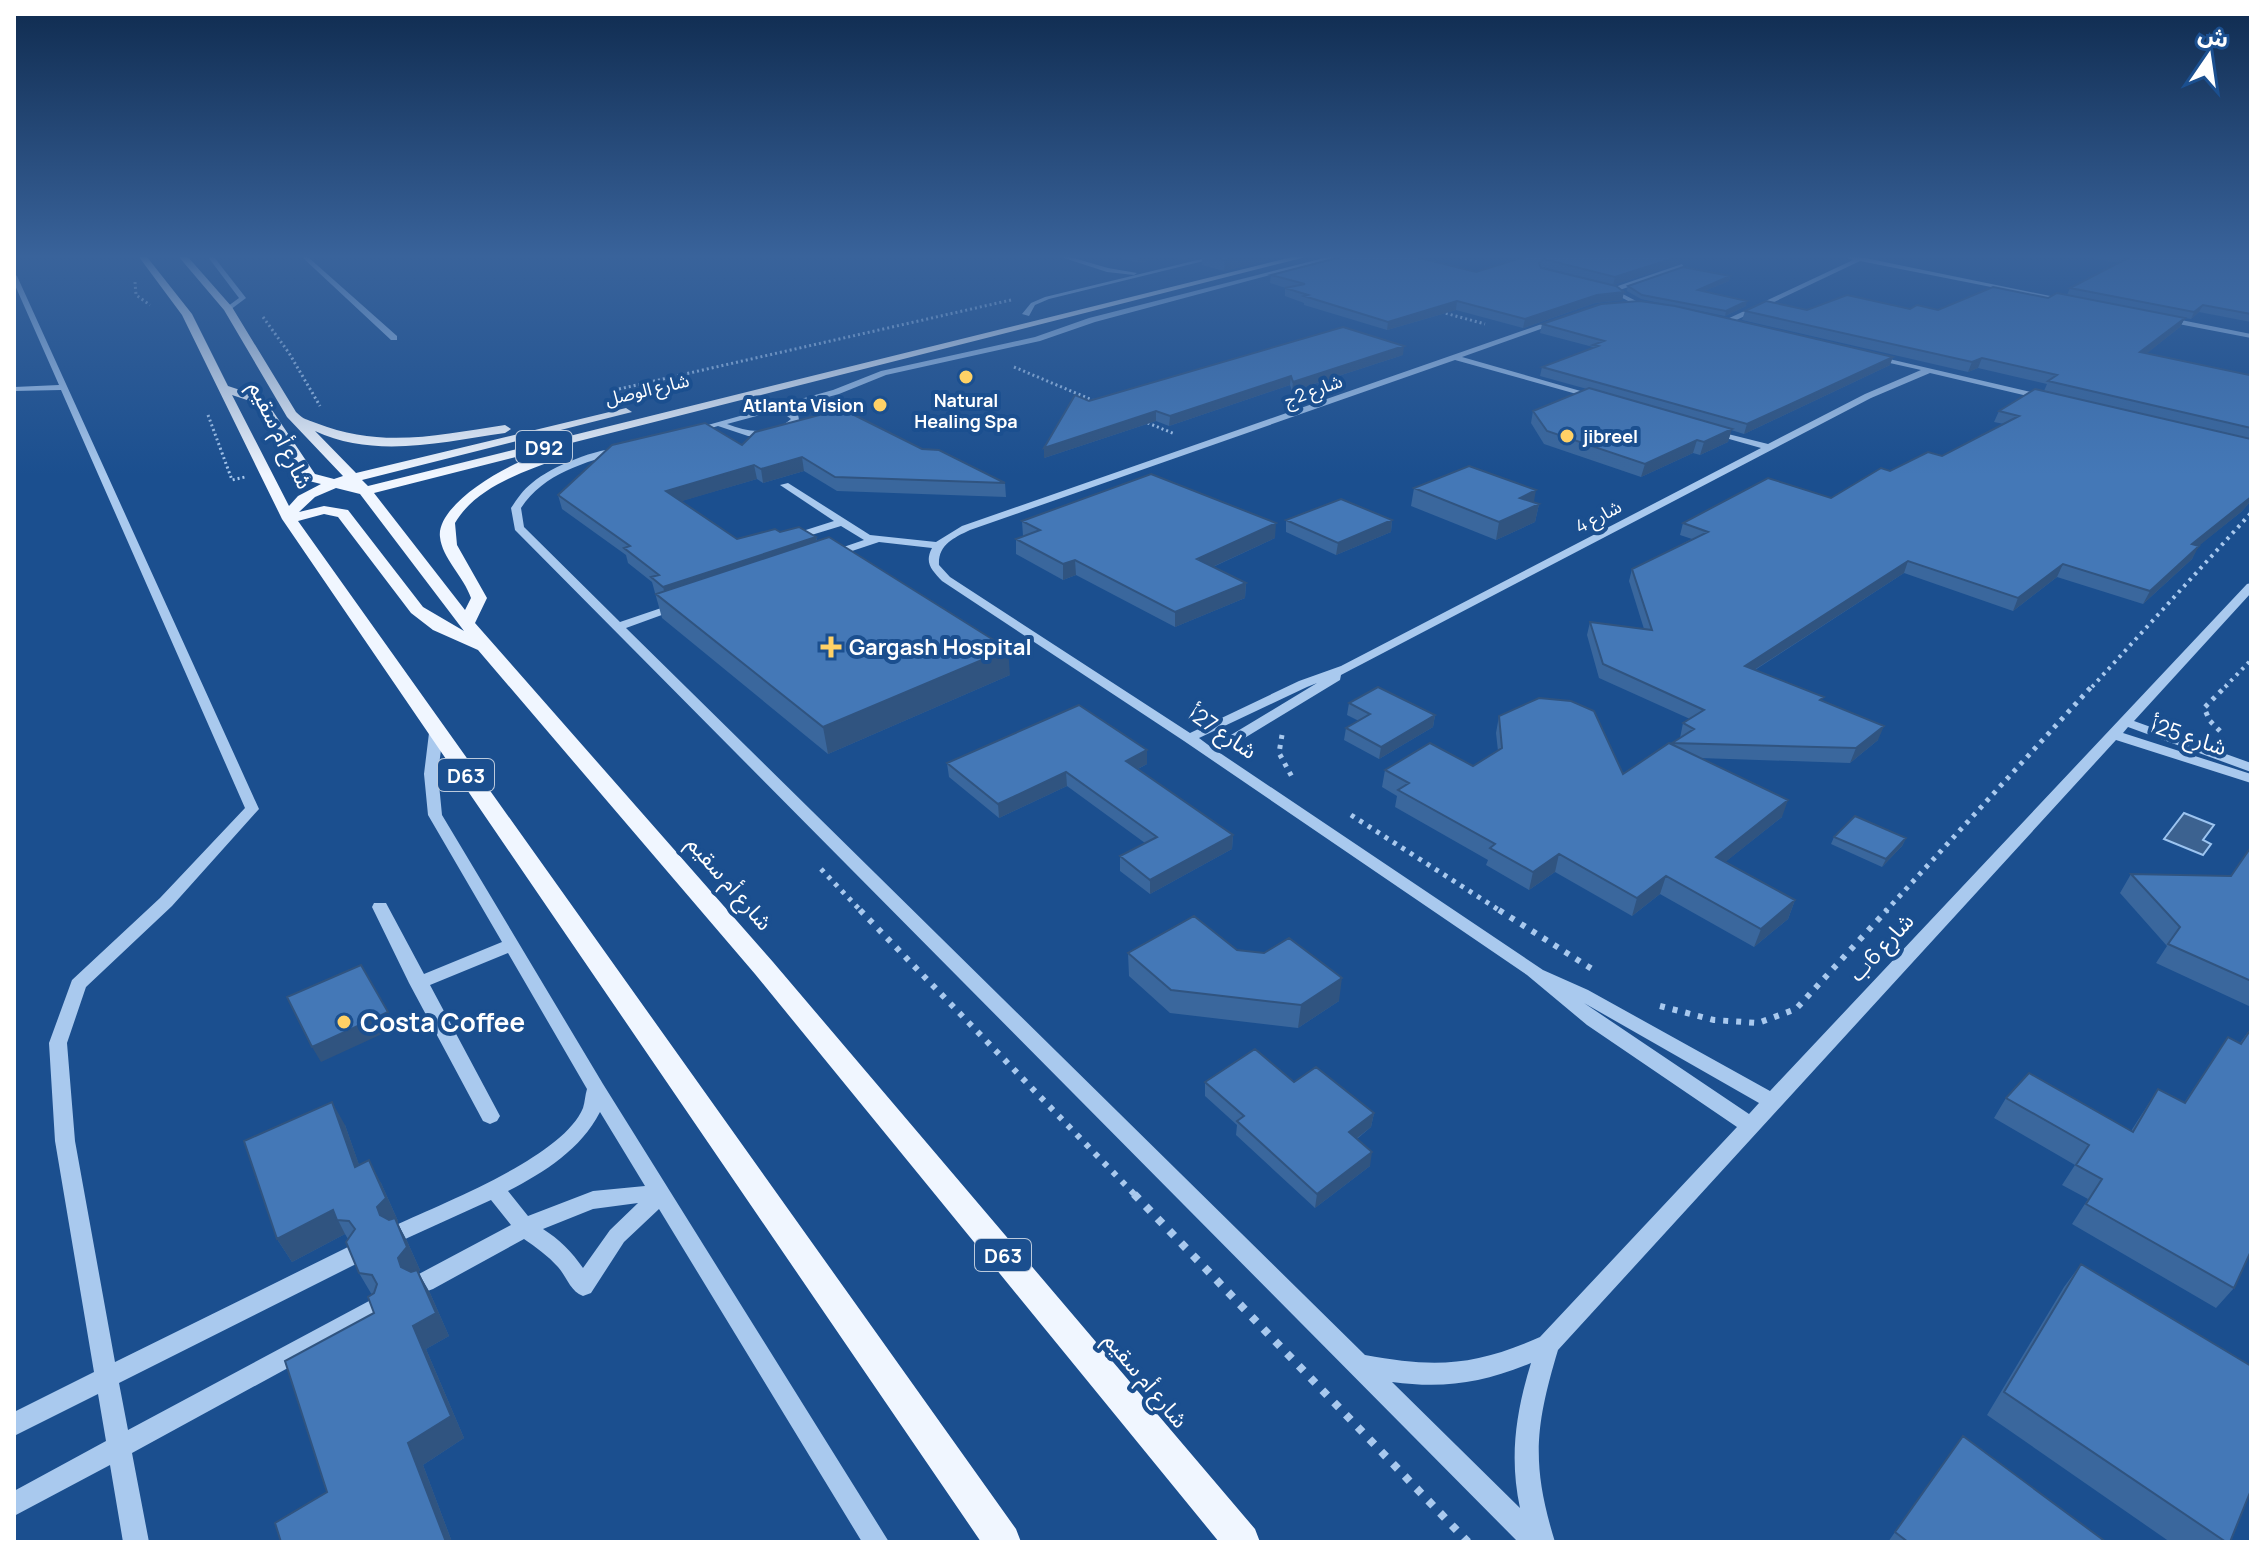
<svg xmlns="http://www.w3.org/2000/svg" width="2265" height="1556" font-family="Manrope,'Noto Sans Arabic',sans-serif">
	<rect width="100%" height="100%" fill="#1b4f8f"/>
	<path fill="#3c6290" stroke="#9cc4f0" stroke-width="2" d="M2184 813 2214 825 2203 840 2211 844 2203 855 2164 839Z"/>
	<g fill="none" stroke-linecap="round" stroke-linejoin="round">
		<path stroke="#a9c9ee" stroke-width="3" stroke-dasharray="2 3" stroke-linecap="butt" d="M135 282 136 295 150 305
			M1441 312 1485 324
			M263 317 289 353 320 406
			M1014 367 1097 402
			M619 389 1011 300
			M208 415 232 480 245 477
			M1143 421 1175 434"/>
		<path stroke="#a9c9ee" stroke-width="4" stroke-dasharray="3 5" stroke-linecap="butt" d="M2092 687 2251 513
			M2225 687 2251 660"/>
		<path stroke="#a9c9ee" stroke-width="5" stroke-dasharray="4 6" stroke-linecap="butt" d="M2220 731 2210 721 2204 708 2227 685
			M1282 735 1279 753 1292 777
			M1351 815 1502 912
			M821 869 862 912
			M1885 912 2093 685"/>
		<path stroke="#a9c9ee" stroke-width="6" stroke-dasharray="5 8" stroke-linecap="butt" d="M860 910 1136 1196
			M1499 910 1592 969
			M1660 1006 1714 1020 1758 1023 1796 1009 1887 910"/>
		<path stroke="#a9c9ee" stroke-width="8" stroke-dasharray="7 10" stroke-linecap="butt" d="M1134 1194 1468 1542"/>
		<path fill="#a9c9ee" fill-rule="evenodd" d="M208 257H214L246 298 230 310 224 309 239 298Z
			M302 257H308L397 336V340H391Z
			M1061 257H1070L1108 268 1137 273 1134 275 1107 272Z
			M1210 257H1220L1049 299 1035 305 1029 316 1022 314 1031 303 1045 297Z
			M1328 257H1337L1095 322 1040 341 886 375 839 394 787 408 798 414 799 420 790 428 768 436H748L718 426 694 433 690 430 833 390 881 371 1035 337 1089 318ZM779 410 791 419C772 435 749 433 727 424Z
			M1845 257H1860L2070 300 2067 302 1860 261 1730 323 1723 321 1853 260Z
			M1682 264 1684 267 1617 291 1640 303V305H1636L1603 288 1606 286 1612 288Z
			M14 274 17 276 259 809 172 906 86 987 67 1043 75 1141 115 1362 348 1247 355 1245 362 1247 366 1254 362 1261 119 1383 128 1430 369 1301 377 1298 385 1301 388 1308 385 1315 132 1453 149 1542H123L110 1465 14 1516V1491L106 1441 98 1394 14 1436V1412L94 1372 55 1141 49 1043 72 980 160 898 245 808 61 390 14 391V387L59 385 14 283Z
			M2166 317 2251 334V338L2163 321Z
			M1556 319 1563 321 1462 357 1598 396V400L1455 360 970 530C953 538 938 545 939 565L950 577 1190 733 1299 681 1341 666 1761 448 1708 433V429L1768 444 1865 394 1921 370 1872 359V355L2048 396 2049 398 2045 400 1930 373 1871 398 1341 675 1340 680 1220 753 1543 970 1588 990 1770 1091 2247 584 2251 583V593L2134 721 2251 763V772L2128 727 2123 733 2251 774V783L2116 740 1558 1350C1535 1427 1531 1464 1555 1542H1518L515 530 511 508C517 499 523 490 532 483 552 466 597 448 623 448V452C585 462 544 473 521 508L524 527 620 622 673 604H681V608L626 628 1365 1355C1436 1368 1474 1366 1540 1337L1737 1127 1587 1025 1527 975 1184 741 942 581C932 570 924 563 932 548L879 542 834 557H826V553L864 540 841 526 795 540H787V536L834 521 780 485 788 483 870 535 936 542 962 526ZM1317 683 1211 747 1199 738 1307 687ZM1584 1003 1759 1103 1749 1114ZM1531 1363C1516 1412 1509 1457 1520 1508L1392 1382C1445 1389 1481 1383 1531 1363Z
			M436 729 443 733 438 774 442 815 603 1084 889 1542H862L659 1209 624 1242 591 1293 583 1296C570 1291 567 1277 558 1267 548 1256 536 1247 524 1239L433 1289 425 1292 417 1289 414 1282 417 1275 511 1225 491 1200 403 1240 396 1237 393 1231 396 1225C443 1203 563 1157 583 1108 585 1102 585 1095 587 1089L508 953 430 985 500 1116 497 1121 490 1124 483 1121 409 983 372 907 374 903H386L424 974 502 942 428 815 424 774 429 733ZM600 1112 645 1186 593 1191 528 1216 508 1191C545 1172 581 1149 600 1112ZM638 1203 610 1230 583 1268C572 1252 559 1239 543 1229L593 1209Z"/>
		<path fill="#f0f6ff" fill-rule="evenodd" d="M139 257H147L192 314 228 386 264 398 315 474 334 479 343 476 287 417 224 310 179 257H188L232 307 296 412C304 420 306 419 316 423 382 449 438 435 505 425L511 429 505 433C442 442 375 459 315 431L356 473 626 408 632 412 362 480 368 486 1292 257H1306L374 493 465 610 471 598C464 577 442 558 440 537 435 501 530 448 560 452V458C523 472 476 487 455 523L457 545 487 598 475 623 773 962 1255 1529 1260 1542H1219L755 974 478 650 433 630 411 613 338 517 324 514 298 521 1016 1529 1021 1542H981L282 519 182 315ZM232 395 256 403 305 480 321 484 298 496 289 506ZM336 488 360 494 464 631 423 607 348 510 324 506 299 512 315 497Z"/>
	</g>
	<path fill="#3a679d" d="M1118 257H1164L1138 263Z
		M1173 257H1269V260L1224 271 1202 265V257L1185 260Z
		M1524 257 1679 264 1613 285 1543 267 1542 268 1624 292 1622 300 1595 303 1523 328 1456 310 1387 330 1304 305V303L1285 296V288H1286L1270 283 1271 275 1476 272Z
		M2094 257H2251V322L2199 312 2191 319 2185 318 2180 327 2147 353 2249 375 2251 373V501L2241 512 2198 546 2192 559 2143 604 2057 577 2013 611 1904 573 1755 670 1823 701 1878 740 1850 763 1700 758 1782 817 1725 862 1795 900 1788 919 1754 947 1660 894 1632 916 1555 872 1529 890 1486 865 1488 860 1395 807 1397 796 1382 787 1385 770 1473 766 1498 751 1496 733 1499 716 1623 774 1672 745V743L1680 738 1683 723 1690 719 1599 678 1587 635 1590 622 1644 629 1629 581 1632 569 1692 539 1680 535 1683 523 1831 498 1890 471 1942 456 2004 424 1994 422 1999 411 2044 391 2047 384 1978 368 1968 372 1742 320 1745 311 1910 309 1938 310 2067 295 2070 288 2118 263 2093 258Z
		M1730 276 1729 281 1704 291 1746 306 1725 316 1680 307 1890 365 1744 434 1731 430 1728 442 1700 455 1693 453 1641 477 1544 444 1531 423 1533 411 1587 389 1540 376 1542 367 1592 349 1593 347 1540 333 1542 324 1673 306 1641 299 1627 291 1628 286Z
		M1403 355 1292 391 1290 385 1169 426 1156 421 1044 458 1089 401Z
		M742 445 922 449 1005 483 1006 497 837 491 804 471 763 483 757 479 681 501 737 539 780 532 816 537 817 541 1010 675 828 754 662 618 652 582 628 563 626 555 562 509 558 495Z
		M1414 488 1534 503 1539 504 1535 522 1496 540 1411 506Z
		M1286 520H1392L1391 532 1336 555 1286 532Z
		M1022 521 1275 538 1213 567 1246 583 1245 598 1175 627 1076 575 1063 580 1016 554V539L1023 536Z
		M1349 703 1435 715 1433 727 1379 759 1344 740 1346 728 1359 721 1347 715Z
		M947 763 1147 764 1138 769 1233 835 1232 849 1150 894 1120 871V856L1145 843 1067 786 999 818 949 777Z
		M1834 837 1906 838 1902 846 1882 867 1831 844Z
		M2251 847V1007L2156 963 2167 946 2120 893 2131 874 2231 876Z
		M1237 950 1264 953 1339 1001 1298 1028 1170 1013 1129 976 1128 953Z
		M2251 1028V1251L2234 1288 2216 1308 2072 1224 2088 1199 2062 1185 2075 1165 1994 1118 2006 1098 2131 1131 2158 1089 2184 1103 2228 1037 2240 1043Z
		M1205 1082H1294L1374 1113 1371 1127 1357 1139 1370 1166 1315 1208 1236 1135 1237 1125 1205 1096Z
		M345 1125 359 1165 381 1183 398 1221 397 1222 407 1241 420 1270 418 1272 430 1293 449 1336 426 1349 464 1438 423 1465 452 1542H281L327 1492 374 1313 372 1295 359 1273 348 1239 345 1234 292 1262 277 1239Z
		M2081 1264 2230 1542H2170L1987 1415 2064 1287Z
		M1963 1436 2106 1542H1888Z"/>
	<path fill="#305480" d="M1138 257H1164L1138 263Z
		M1185 257H1202L1185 260Z
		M1238 257H1269V260L1224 271 1225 260Z
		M1677 257H1680L1679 264 1613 285 1615 277Z
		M1730 276 1729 281 1697 294 1698 290Z
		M1624 292 1622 300 1595 303 1523 328 1525 319 1597 295Z
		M1457 301 1456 310 1387 330 1388 322Z
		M1747 301 1746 306 1725 316 1726 311Z
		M2203 305 2199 312 2191 319 2194 312Z
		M2185 318 2180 327 2136 362 2140 352Z
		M1404 346 1403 355 1292 391 1293 382Z
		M1893 357 1890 365 1744 434 1747 424Z
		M1982 358 1978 368 1968 372 1972 362Z
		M1291 376 1290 385 1169 426 1170 416Z
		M1156 411V421L1044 458V448Z
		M1732 429 1728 442 1700 455 1704 442Z
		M1697 440 1693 453 1641 477 1645 464Z
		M802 457 804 471 763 483 761 469Z
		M754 465 757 479 669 505 666 491Z
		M1536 490 1533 507 1539 504 1535 522 1496 540 1499 522 1520 498Z
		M2251 497V501L2241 512 2185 557 2192 544Z
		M1392 520 1391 532 1336 555 1338 543Z
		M1276 523 1275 538 1197 574V559Z
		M816 537 818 552 667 602 663 587Z
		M2199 546 2192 559 2143 604 2150 591Z
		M1075 560 1076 575 1063 580V564Z
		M1908 561 1904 573 1740 679 1745 666Z
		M2063 564 2057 577 2013 611 2018 598Z
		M1246 583 1245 598 1175 627V612Z
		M1008 649 1010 675 828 754 823 727Z
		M1435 715 1433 727 1379 759 1381 747Z
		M1884 726 1878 740 1850 763 1856 748Z
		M1147 750V764L1126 775V761Z
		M1066 772 1067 786 999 818 998 804Z
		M1788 800 1782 817 1709 875 1716 857Z
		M1233 835 1232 849 1150 894V880Z
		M1906 838 1902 846 1882 867 1886 859Z
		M1559 854 1555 872 1529 890 1533 872Z
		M1666 876 1660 894 1632 916 1637 898Z
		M1795 900 1788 919 1754 947 1761 929Z
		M1342 978 1339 1001 1298 1028 1301 1005Z
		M388 1012 395 1028 321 1062 312 1047Z
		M332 1102 345 1125 368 1190 355 1167Z
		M1374 1113 1371 1127 1347 1146 1349 1132Z
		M1372 1152 1370 1166 1315 1208 1317 1194Z
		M369 1160 381 1183 398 1221 397 1222 407 1241 420 1270 418 1272 430 1293 449 1336 426 1349 464 1438 423 1465 452 1542H446L408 1443 413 1326 411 1281 401 1267 380 1215 377 1207Z
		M333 1210 345 1234 292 1262 277 1239Z"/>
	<path fill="#4478b7" stroke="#305480" stroke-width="2" d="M1212 257H1238L1225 260Z
		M1341 257H1416L1476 272 1524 257H1677L1615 277 1544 259 1539 263 1541 268 1616 286 1624 292 1597 295 1525 319 1457 301 1388 322 1304 296 1308 295 1285 288 1305 284 1271 275Z
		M2122 257H2251V314L2203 305 2194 312 2070 288 2128 258Z
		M1683 267 1730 276 1698 290 1747 301 1726 311 1642 295 1628 286Z
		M1993 287 2048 298 2057 293 2185 318 2140 352 2249 375 2251 373V428L2048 381 2057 375 1982 358 1972 362 1745 311 1766 301 1807 310 1847 295 1910 309 1917 305 1938 310Z
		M1640 301 1675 306 1893 357 1747 424 1542 367 1598 346 1593 345 1604 341 1542 324 1601 304Z
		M1343 327 1404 346 1293 382 1291 376 1170 416 1156 411 1044 448 1075 395 1089 401Z
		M1589 388 1732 429 1704 442 1697 440 1645 464 1547 431 1533 411Z
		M2035 389 2251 439V497L2192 544 2199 546 2150 591 2063 564 2018 598 1908 561 1745 666 1824 697 1820 700 1884 726 1856 748 1672 743 1694 729 1683 723 1704 710 1603 664 1590 622 1652 630 1632 569 1708 532 1683 523 1768 478 1831 498 1881 468 1890 471 1928 452 1942 456 2019 416 1999 411Z
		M842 409 922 449 939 450 1005 483 835 477 802 457 761 469 754 465 666 491 737 539 775 529 780 532 799 527 816 537 663 587 651 577 659 575 624 548 630 546 558 495 612 445 705 423 742 445 755 432Z
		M1469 466 1536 490 1520 498 1539 504 1499 522 1414 488Z
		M1151 474 1276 523 1197 559 1246 583 1175 612 1075 560 1063 564 1016 539 1040 530 1022 521Z
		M1341 499 1392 520 1338 543 1286 520Z
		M829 537 1008 649 823 727 656 594Z
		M1378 687 1435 715 1381 747 1346 728 1370 714 1349 703Z
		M1539 698 1571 701 1594 711 1623 774 1669 743 1788 800 1716 857 1795 900 1761 929 1666 876 1637 898 1559 854 1533 872 1490 848 1495 844 1398 790 1409 783 1385 770 1430 743 1473 766 1502 748 1499 716Z
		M1079 705 1147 750 1126 761 1233 835 1150 880 1120 856 1157 837 1066 772 998 804 947 763Z
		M1855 816 1906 838 1886 859 1834 837Z
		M2251 847V981L2168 944 2180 927 2131 874 2231 876Z
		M1194 916 1237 950 1264 953 1289 938 1342 978 1301 1005 1171 990 1128 953Z
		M361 965 388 1012 312 1047 287 997Z
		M2251 1029V1251L2234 1288 2086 1204 2102 1179 2076 1165 2089 1145 2006 1098 2029 1073 2133 1132 2158 1089 2185 1103 2228 1037 2241 1044Z
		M1255 1049 1294 1082 1316 1067 1374 1113 1349 1132 1372 1152 1317 1194 1237 1121 1244 1116 1205 1082Z
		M332 1102 355 1167 369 1160 386 1198 377 1207 380 1215 389 1220 395 1218 407 1247 398 1258 401 1267 411 1272 417 1270 436 1313 413 1326 451 1416 408 1443 446 1542H281L275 1523 327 1492 285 1361 374 1313 368 1297 374 1293 377 1284 372 1275 359 1273 346 1242 355 1229 349 1221 337 1220 333 1210 277 1239 244 1141Z
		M2081 1264 2251 1366V1490L2230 1542H2226L2004 1392Z
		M1963 1436 2106 1542H1908L1895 1532Z"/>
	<linearGradient id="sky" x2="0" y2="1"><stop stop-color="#0f2b4f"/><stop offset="0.54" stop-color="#39639b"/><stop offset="1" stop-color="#39639b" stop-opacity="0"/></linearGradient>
	<rect width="2265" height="475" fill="url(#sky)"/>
	<g fill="#ffd166" stroke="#1b4f8f" stroke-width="3">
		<circle cx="966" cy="377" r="8"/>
		<circle cx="880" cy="405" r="8"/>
		<circle cx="1567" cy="436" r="8"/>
		<path d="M827 635h8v8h8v8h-8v8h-8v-8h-8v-8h8z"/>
		<circle cx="344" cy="1022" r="8"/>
	</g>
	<g text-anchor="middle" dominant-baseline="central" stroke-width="8" stroke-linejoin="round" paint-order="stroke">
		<g font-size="18" fill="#fff" stroke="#1b4f8f">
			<text transform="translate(647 389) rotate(-13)">شارع الوصل</text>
			<text transform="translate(1313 390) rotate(-20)">شارع 2ج</text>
			<text transform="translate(1598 516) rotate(-28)">شارع 4</text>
		</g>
		<g font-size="18" font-weight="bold" fill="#fff" stroke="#1b4f8f">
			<text x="966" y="400">Natural<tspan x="966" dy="21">Healing Spa</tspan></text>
			<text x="864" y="405" text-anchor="end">Atlanta Vision</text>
			<text x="1583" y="436" text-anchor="start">jibreel</text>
		</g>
		<g fill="#1b4f8f" stroke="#bbcadd" stroke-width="2">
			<rect x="516" y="431" width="56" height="32" rx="6"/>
			<rect x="438" y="759" width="56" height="32" rx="6"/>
			<rect x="975" y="1239" width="56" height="32" rx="6"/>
		</g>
		<g font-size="20" font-weight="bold" fill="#fff">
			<text x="544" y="447">D92</text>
			<text x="466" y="775">D63</text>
			<text x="1003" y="1255">D63</text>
		</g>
		<g font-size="22" fill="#fff" stroke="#1b4f8f">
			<text transform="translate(281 435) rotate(64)">شارع أم سقيم</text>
			<text transform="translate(1223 732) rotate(34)">شارع 27أ</text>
			<text transform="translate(2189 736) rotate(18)">شارع 25أ</text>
			<text transform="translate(730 883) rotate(49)">شارع أم سقيم</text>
			<text transform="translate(1881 947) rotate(-47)">شارع 6ب</text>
			<text transform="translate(1146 1380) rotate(50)">شارع أم سقيم</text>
		</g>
		<g font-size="22" font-weight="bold" fill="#fff" stroke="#1b4f8f" text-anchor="start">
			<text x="849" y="647">Gargash Hospital</text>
		</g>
		<g font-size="26" font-weight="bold" fill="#fff" stroke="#1b4f8f" text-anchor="start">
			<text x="360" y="1022">Costa Coffee</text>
		</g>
	</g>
	<rect width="2265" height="1556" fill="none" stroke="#ffffff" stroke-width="32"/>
	<g transform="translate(2209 56) rotate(13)" stroke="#1b4f8f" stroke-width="6" paint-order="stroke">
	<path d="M0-6L14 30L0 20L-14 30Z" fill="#ffffff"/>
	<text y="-12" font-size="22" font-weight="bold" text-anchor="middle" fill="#ffffff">ش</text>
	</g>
</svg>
